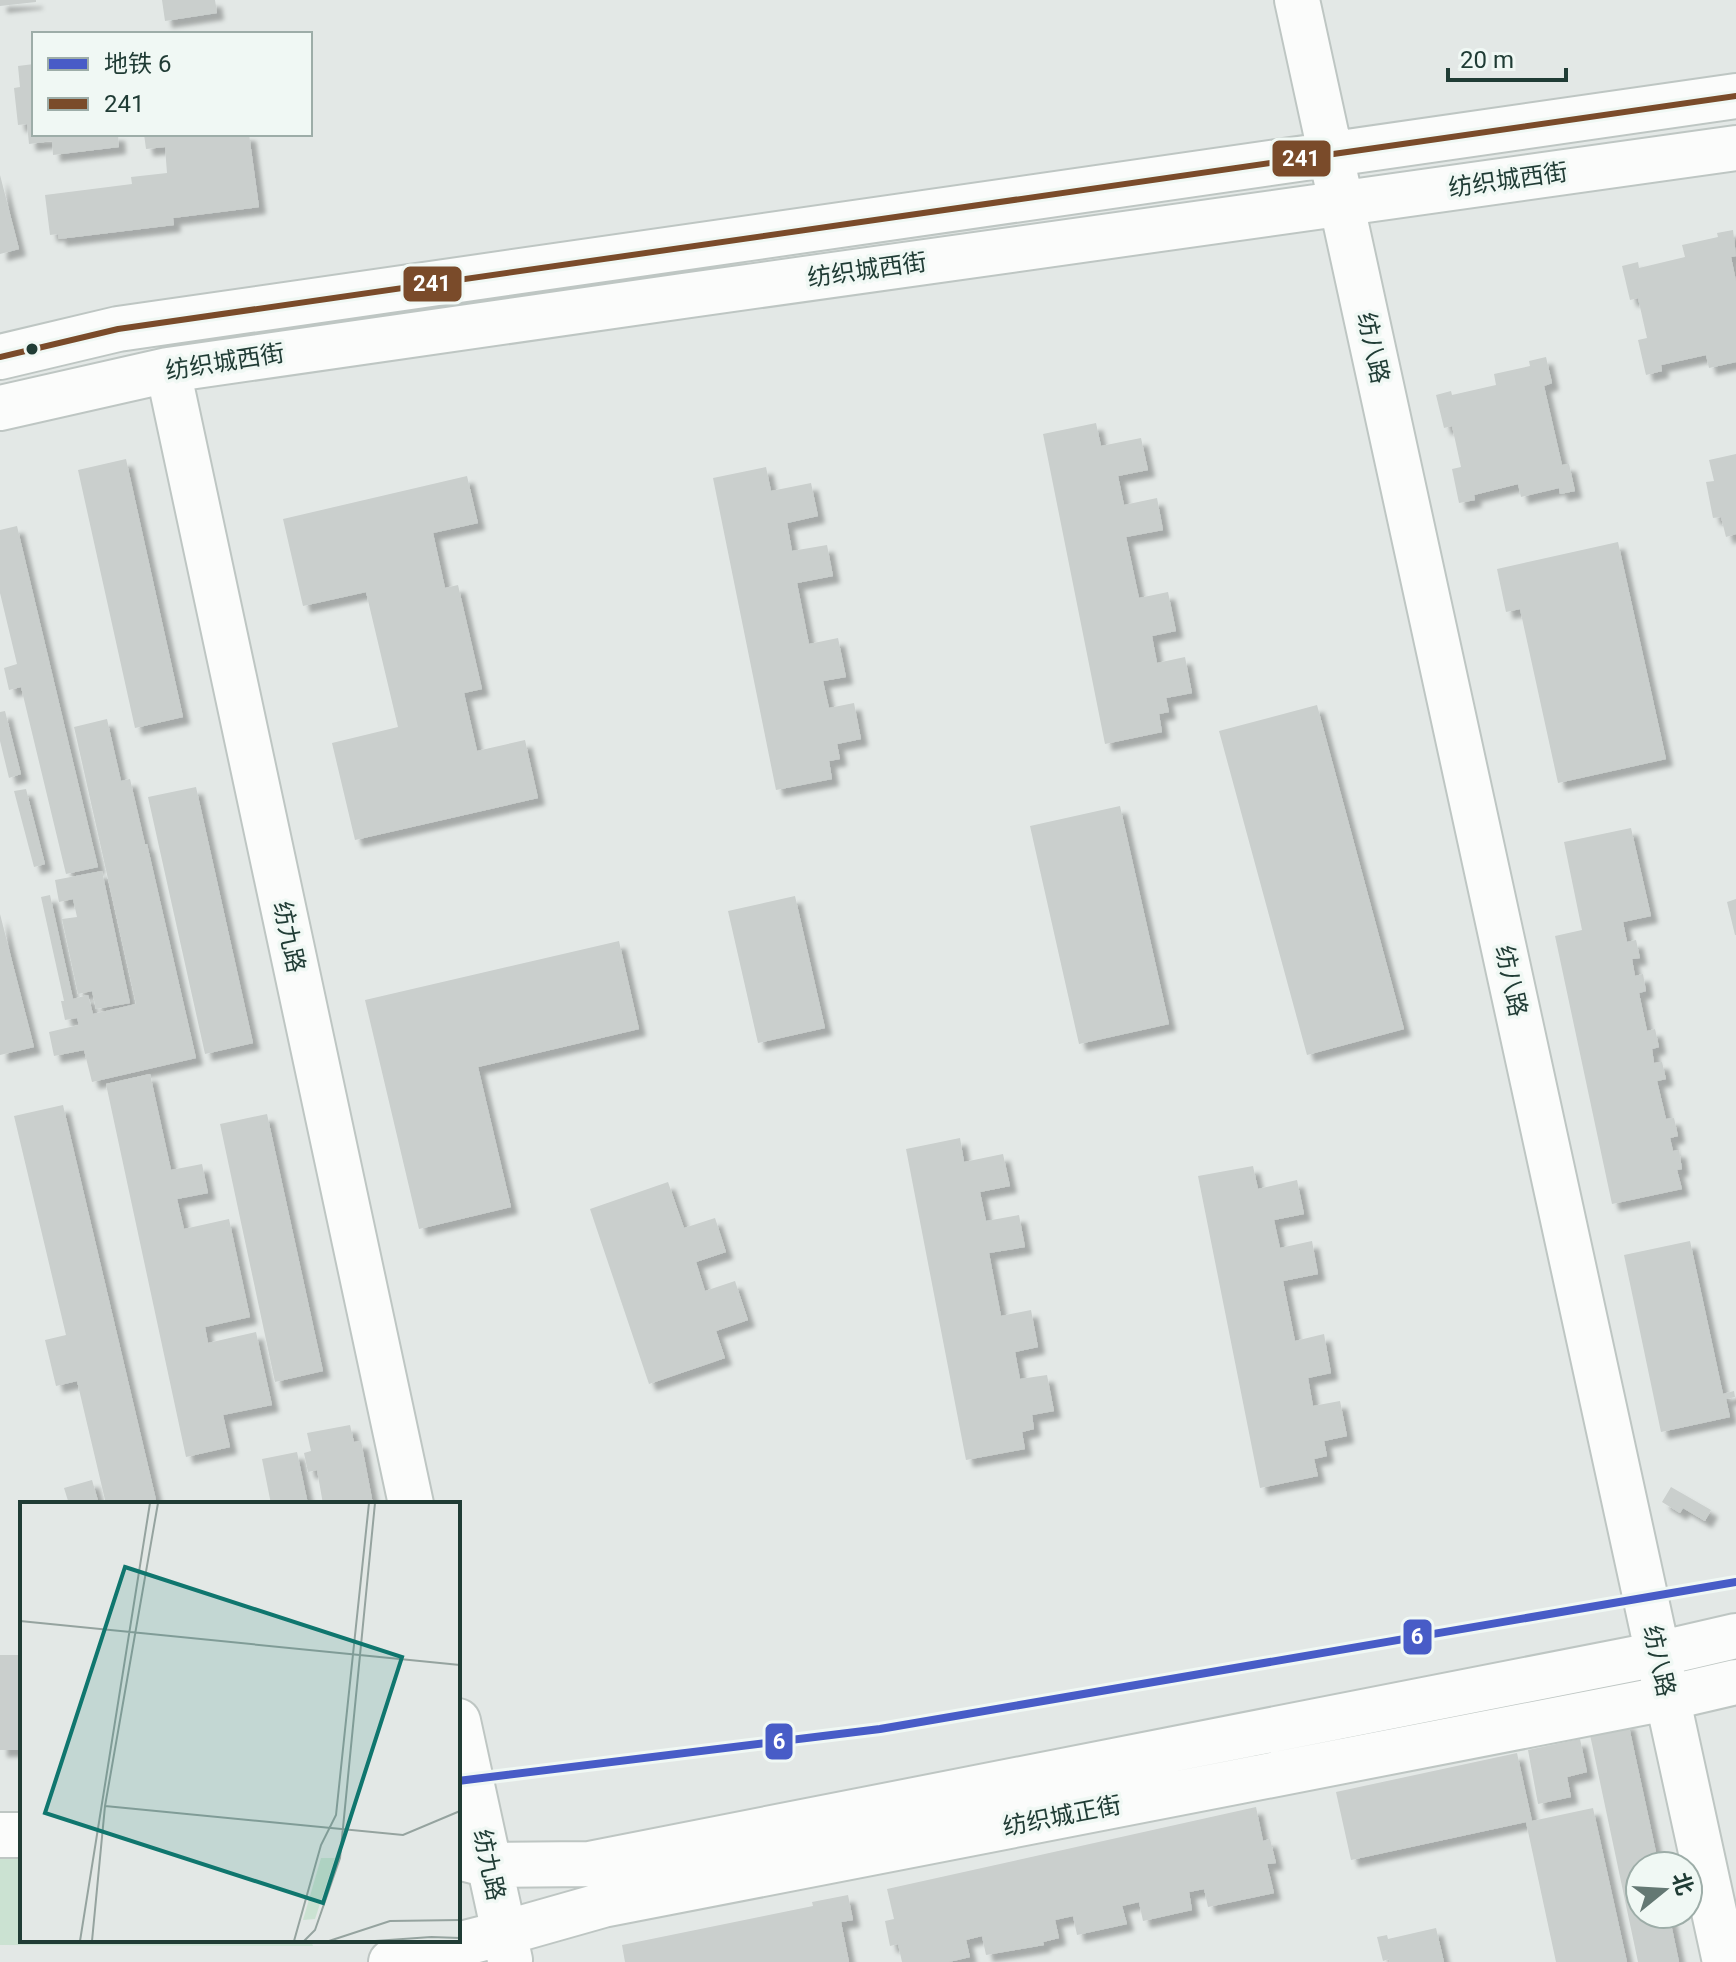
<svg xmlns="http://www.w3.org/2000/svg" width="1736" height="1962" font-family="Roboto,'Noto Sans SC',sans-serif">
	<defs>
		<filter id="shadow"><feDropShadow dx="7" dy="7" stdDeviation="2" flood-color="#0004"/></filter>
	</defs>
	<rect width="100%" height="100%" fill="#e3e8e6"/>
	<path fill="#cbe2d2" d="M0 1858H22V1940H311L313 1946 0 1945Z"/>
	<path fill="#cacfcd" filter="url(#shadow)" d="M0 0H36V2L0 6Z
		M162 0H215L217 13 165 21Z
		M34 64V134H118L119 147 53 155 52 141 29 144 27 124 18 125 14 88 20 87 18 66Z
		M144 134H249L259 207 173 218 174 225 59 239 58 234 50 235 45 195 132 184 131 177 167 173 165 147 146 149Z
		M0 175 19 249 0 254Z
		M1733 230 1736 256 1731 257 1736 281V362L1709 368 1706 355 1661 365 1662 371 1646 375 1638 340 1647 338 1638 298 1630 300 1622 266 1638 262 1639 268 1685 257 1682 245 1718 237 1717 233Z
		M1546 357 1552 383 1544 386 1562 465 1569 464 1575 491 1560 494 1559 488 1521 497 1518 484 1474 495 1475 500 1459 503 1452 469 1461 467 1452 426 1444 428 1436 395 1451 391 1452 395 1496 385 1494 374 1530 366 1529 361Z
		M1096 423 1101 446 1141 438 1148 470 1118 476 1124 505 1157 498 1163 530 1126 537 1139 598 1168 592 1176 631 1152 636 1157 663 1185 657 1192 693 1166 698 1169 712 1159 714 1162 732 1105 744 1043 434Z
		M1736 454V534L1726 537 1721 517 1713 518 1706 482 1714 481 1709 460Z
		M126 459 183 717 135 728 78 470Z
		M766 467 771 491 811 483 818 516 787 523 792 551 827 545 833 576 797 583 809 644 838 638 846 677 823 681 829 708 854 703 861 739 837 744 840 759 829 761 832 779 776 790 713 478Z
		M467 476 478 523 433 533 445 588 458 585 482 689 464 693 477 751 525 740 538 798 355 840 332 743 398 727 366 592 303 606 283 519Z
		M17 526 98 867 66 874 21 687 9 690 4 668 17 664 0 593V530Z
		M1618 542 1666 759 1558 783 1520 609 1506 612 1497 569Z
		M1317 705 1404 1029 1307 1055 1219 731Z
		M5 711 21 774 9 778 0 741V712Z
		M107 719 121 781 130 779 145 844H147L196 1058 92 1082 84 1050 54 1056 49 1032 79 1025 77 1018 65 1020 61 1001H64L41 897 50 895 73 999 88 995 93 1014 136 1004 74 727Z
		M196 787 253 1043 205 1054 148 797Z
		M26 789 45 864 34 867 14 791Z
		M1120 806 1169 1024 1079 1044 1030 826Z
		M1631 828 1651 916 1623 922 1627 942 1636 940 1640 958 1632 959 1635 976 1643 974 1646 991 1639 993 1647 1031 1655 1029 1659 1047 1652 1049 1654 1063 1662 1062 1666 1079 1657 1081 1666 1119 1674 1118 1678 1136 1670 1138 1673 1151 1679 1150 1682 1169 1677 1170 1682 1189 1612 1204 1555 936 1582 930 1564 842Z
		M102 871 130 1003 96 1009 92 991 78 994 62 919 77 917 73 899 59 902 55 880Z
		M795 896 825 1028 758 1043 728 911Z
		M1736 899V935H1735L1727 902Z
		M0 914 34 1047 0 1055Z
		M619 941 639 1029 478 1067 511 1207 419 1229 365 1000Z
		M150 1074 171 1170 202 1164 208 1193 177 1199 184 1229 229 1219 250 1317 205 1327 208 1343 256 1332 272 1405 223 1415 230 1447 186 1457 106 1084Z
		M63 1105 157 1504H106L77 1381 56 1386 45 1340 66 1335 14 1116Z
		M267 1114 323 1371 275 1382 220 1124Z
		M960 1138 964 1162 1003 1154 1010 1186 980 1192 986 1221 1019 1215 1025 1247 989 1253 1001 1316 1031 1310 1038 1347 1015 1352 1020 1379 1047 1375 1054 1411 1032 1415 1034 1429 1022 1432 1025 1449 966 1460 906 1149Z
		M1253 1166 1258 1189 1297 1180 1304 1214 1274 1220 1280 1248 1312 1241 1318 1274 1283 1281 1295 1341 1324 1334 1331 1373 1308 1378 1313 1406 1340 1401 1347 1436 1324 1441 1327 1456 1314 1459 1318 1476 1260 1488 1198 1176Z
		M668 1182 684 1228 715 1218 726 1252 696 1262 705 1291 735 1281 748 1320 716 1331 725 1358 649 1384 590 1209Z
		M1690 1241 1723 1394 1734 1391 1735 1397 1726 1399 1730 1417 1661 1432 1624 1255Z
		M350 1425 354 1442 361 1441 373 1504H323L317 1470 308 1472 304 1453 311 1451 307 1433Z
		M297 1452 308 1504H271L262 1459Z
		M92 1480 99 1504H69L64 1488Z
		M1671 1487 1711 1510 1705 1521 1683 1508 1680 1513 1662 1502Z
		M0 1655H22V1750H0Z
		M1628 1722 1659 1866H1640V1914H1669L1679 1962H1638L1589 1730Z
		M1580 1739 1587 1772 1567 1777 1571 1797 1538 1804 1528 1750Z
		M1517 1753 1532 1821 1593 1808 1627 1962H1556L1526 1822 1351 1860 1336 1792Z
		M1256 1807 1263 1841 1270 1839 1276 1863 1267 1864 1274 1893 1208 1907 1204 1889 1189 1892 1192 1910 1143 1921 1139 1902 1122 1906 1127 1924 1077 1935 1073 1916 1055 1920 1059 1938 1043 1942 1044 1945 986 1955 982 1936 966 1940 970 1957 949 1962H902L898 1944 890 1946 885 1921 894 1919 887 1889Z
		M848 1895 853 1920 841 1922 849 1962H625L622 1945 813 1906 812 1902Z
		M1436 1928 1444 1962H1390L1389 1959 1383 1961 1377 1937 1387 1935 1388 1939Z"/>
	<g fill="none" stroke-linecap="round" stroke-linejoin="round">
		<g stroke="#bec6c3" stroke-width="48">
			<path id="secondary" d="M1297 0 1725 1962
				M0 357 118 329 1736 96
				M168 370 411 1504
				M0 408 168 370 683 296 1736 148
				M458 1721 510 1960
				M0 1835H22
				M458 1857 489 1865 589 1864 1658 1654 1736 1636
				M391 1962 504 1933 603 1905 1667 1698 1736 1682"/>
		</g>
		<use href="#secondary" stroke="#fbfcfb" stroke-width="44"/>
		<g stroke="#f0f8f4" stroke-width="12">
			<path id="bus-1" d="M0 357 118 329 1736 96"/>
		</g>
		<use href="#bus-1" stroke="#7a4b2a" stroke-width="6"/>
		<g stroke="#f0f8f4" stroke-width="14">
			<path id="metro-1" d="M458 1781 880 1729 1736 1582"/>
		</g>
		<use href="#metro-1" stroke="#485cc7" stroke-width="8"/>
	</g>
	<circle fill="#203c35" stroke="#f0f8f4" stroke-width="3" cx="32" cy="349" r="7"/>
	<g text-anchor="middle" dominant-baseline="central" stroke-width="7" stroke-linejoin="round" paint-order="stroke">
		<g font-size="24" fill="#203c35" stroke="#f0f8f4">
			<text transform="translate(1508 180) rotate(-8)">纺织城西街</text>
			<text transform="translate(867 270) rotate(-8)">纺织城西街</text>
			<text transform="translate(1373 348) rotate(78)">纺八路</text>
			<text transform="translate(225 362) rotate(-9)">纺织城西街</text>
			<text transform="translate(289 937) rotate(78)">纺九路</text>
			<text transform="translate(1511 981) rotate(78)">纺八路</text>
			<text transform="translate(1659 1661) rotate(78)">纺八路</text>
			<text transform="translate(1062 1816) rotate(-11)">纺织城正街</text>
			<text transform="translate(489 1865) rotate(78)">纺九路</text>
		</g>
	</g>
	<g transform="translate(20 1502)">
		<rect width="440" height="440" fill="#e3e8e6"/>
		<path d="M301 356H315L295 417 283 418Z" fill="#cbe2d2"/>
		<path fill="none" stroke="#95a39f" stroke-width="2" d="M0 119 440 163M85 304 383 333 440 309M411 435 440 436M60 439 130 1M72 439 85 304 138 1M85 439H276M274 439 301 343 316 313 349 1M284 439 295 428 320 356 355 1M309 439 370 419 440 418M355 439 411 435"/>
		<path fill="#0f766e" fill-opacity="0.15" stroke="#0f766e" stroke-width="4" d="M105 65 382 155 303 401 25 311Z"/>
		<rect width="440" height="440" fill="none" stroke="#203c35" stroke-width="4"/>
	</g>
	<g stroke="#f0f8f4" stroke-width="3">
		<rect x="1271" y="139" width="61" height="39" rx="8" fill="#7a4b2a"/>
		<rect x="402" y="265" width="61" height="38" rx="8" fill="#7a4b2a"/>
		<rect x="1402" y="1618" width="31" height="38" rx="8" fill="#485cc7"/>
		<rect x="764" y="1722" width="30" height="39" rx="8" fill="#485cc7"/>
	</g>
	<g font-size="22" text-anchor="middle" font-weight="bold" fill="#fff">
		<text x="1301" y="166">241</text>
		<text x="432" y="291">241</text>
		<text x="1417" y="1644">6</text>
		<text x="779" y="1749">6</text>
	</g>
	<rect x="32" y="32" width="280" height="104" fill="#f0f8f4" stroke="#9dada8" stroke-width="2"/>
	<rect x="48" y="58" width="40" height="12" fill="#485cc7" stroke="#9dada8" stroke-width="2"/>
	<text x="104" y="72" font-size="24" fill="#203c35">地铁 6</text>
	<rect x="48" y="98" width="40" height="12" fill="#7a4b2a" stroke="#9dada8" stroke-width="2"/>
	<text x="104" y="112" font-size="24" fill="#203c35">241</text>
	<g transform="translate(1664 1890) rotate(72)"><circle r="38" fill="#f0f8f4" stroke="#9dada8" stroke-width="2"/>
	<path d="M0-6L14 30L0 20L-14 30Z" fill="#647873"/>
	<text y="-12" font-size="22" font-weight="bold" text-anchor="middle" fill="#203c35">北</text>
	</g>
	<path d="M1448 68v12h118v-12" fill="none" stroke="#203c35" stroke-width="4"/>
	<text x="1460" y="68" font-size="24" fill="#203c35" stroke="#f0f8f4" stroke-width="6" paint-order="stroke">20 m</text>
</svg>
